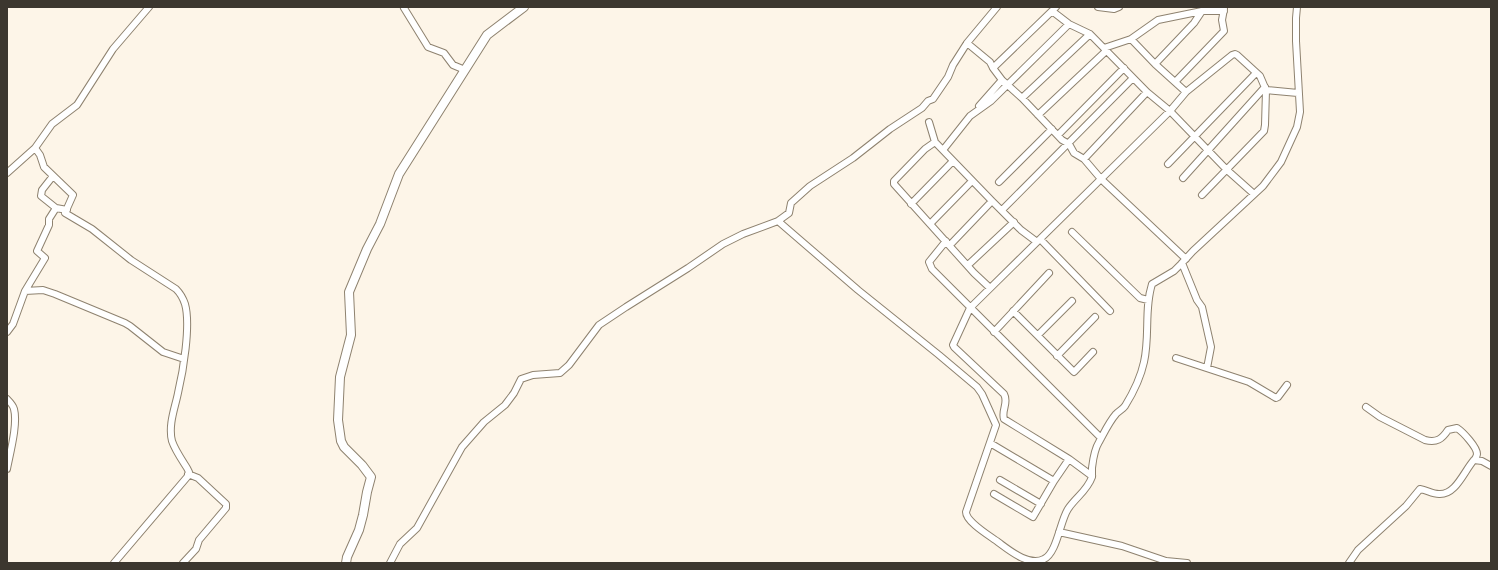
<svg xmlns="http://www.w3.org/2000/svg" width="1498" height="570" font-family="'Sofia Sans Condensed',sans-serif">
	<rect width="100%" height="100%" fill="#fdf5e8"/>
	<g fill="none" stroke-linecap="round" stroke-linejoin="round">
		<g stroke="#8e826f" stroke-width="8">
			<path id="street" d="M1056 7 1052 11 1069 24 1090 34 1147 92 1170 111 1227 170 1254 194
				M1098 7 1114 9 1119 7
				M404 8 428 47 444 53 453 65 465 70
				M1131 39 1155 64 1186 92
				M967 43 990 62 993 68 1002 80 1022 98 1062 140 1069 144 1074 153 1084 159 1101 179 1186 259
				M1104 48 1131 39 1158 20 1202 11H1224
				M1155 64 1194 23 1202 11
				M993 68 1052 11
				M1175 82 1224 31 1222 20 1224 9
				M1022 98 1090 34
				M979 106 1002 80
				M1038 115 1106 51
				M929 122 935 142 992 201 1021 230 1037 242
				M1058 135 1124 68
				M935 142 925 149 894 181V184L974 273 990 288
				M35 148 40 155 44 167 73 195 65 213 92 229 131 260 176 289C180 293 183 298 185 304 191 325 183 372 178 393 175 408 168 425 172 441 175 450 182 460 187 468L189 472 188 476 114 563
				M943 150 970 116 991 101 1069 24
				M1084 159 1147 92
				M1168 164 1256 73
				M7 173 35 148 52 124 77 105 113 49 149 7
				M53 176 42 190 41 196 56 208 67 210
				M1183 178 1265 87
				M999 182 1052 129
				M1202 195 1264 131 1265 125 1266 90
				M911 204 953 161
				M1002 210 1133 78
				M778 221 789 213 791 203 810 186 853 158 890 129 922 108 928 101 933 99 948 77 953 65 967 43 997 7
				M930 224 972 181
				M1072 232 1140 298 1148 300
				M1041 240 1110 311
				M946 241 929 262 932 269 1101 438
				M950 245 992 201
				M1182 263 1197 300 1202 307 1211 347 1207 368
				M968 265 1014 222
				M25 291 45 258 37 251 49 225V219L56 208
				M1013 311 1074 372 1093 352
				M7 332 13 324 25 291 43 290 55 294 125 323 130 326 163 352 184 359
				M994 332 1049 273
				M1038 335 1072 301
				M1057 356 1095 317
				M1176 358 1249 382 1276 398 1278 397 1287 385
				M7 399C10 402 13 405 14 409 18 424 10 453 7 469
				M1366 407 1380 417 1425 440C1437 443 1442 439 1448 430L1457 428C1463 432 1477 447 1477 454 1477 455 1475 460 1474 460
				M990 443 1054 481
				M1092 476 1069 459 1004 419C1001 410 1009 403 1004 394L954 347 953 345 970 308 1170 111 1186 92 1232 55 1235 54 1237 55 1260 76 1266 90 1298 93
				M1000 480 1041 504
				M994 494 1033 517 1054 481 1069 459
				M1059 532 1122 546 1166 561 1187 563
				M183 563 196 549 199 540 226 508V504L198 478 188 474
				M390 563 400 544 417 528 462 447 484 422 505 405 514 393 521 379 533 375 560 373 569 365 599 325 626 307 688 268 723 244 743 234 778 221 858 290 939 355 977 387 982 394 996 425 966 512C966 522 990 536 998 542 1009 550 1029 567 1044 559 1057 553 1060 521 1068 509 1076 497 1087 491 1092 477 1092 475 1092 471 1092 468 1093 460 1094 450 1099 442 1104 433 1109 422 1116 414 1119 411 1123 409 1125 406 1133 393 1141 376 1144 362 1150 336 1144 309 1152 284L1174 271 1181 264 1193 251 1263 186 1281 162 1297 127 1300 112 1296 41V18L1297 7
				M1349 563 1358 550 1406 506 1420 489C1427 490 1432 494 1439 494 1456 495 1464 471 1474 460L1482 461 1491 466"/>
		</g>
		<g stroke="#8e826f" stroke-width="10">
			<path id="secondary" d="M346 563 347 557 359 530 363 515 367 492 371 477 362 465 344 447 341 441 338 420 340 377 351 335 349 292 367 249 380 224 399 174 487 35 524 7"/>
		</g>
		<use href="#street" stroke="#fff" stroke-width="6"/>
		<use href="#secondary" stroke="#fff" stroke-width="8"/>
	</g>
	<rect width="1498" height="570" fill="none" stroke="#3c372f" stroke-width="16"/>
</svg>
